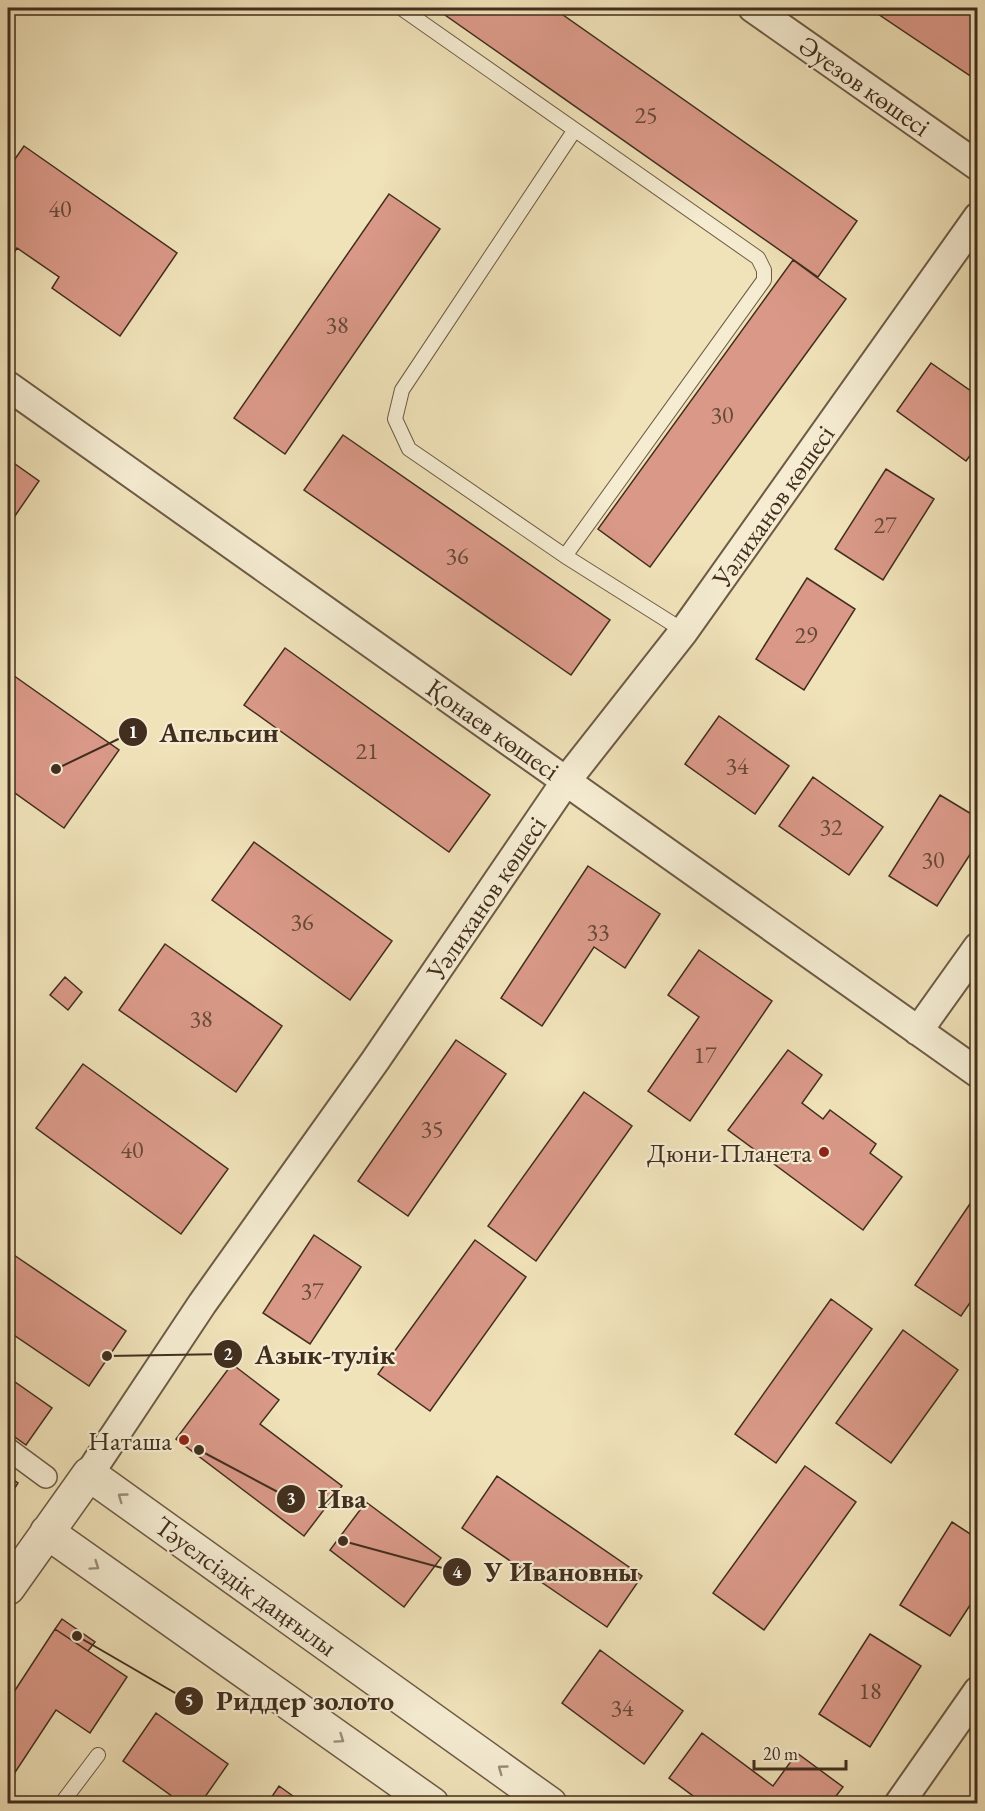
<svg xmlns="http://www.w3.org/2000/svg" width="985" height="1811" font-family="'EB Garamond',serif">
	<rect width="100%" height="100%" fill="#f0e2b9"/>
	<filter id="stains"><feTurbulence type="fractalNoise" baseFrequency=".00333" numOctaves="4"/><feColorMatrix values="0 0 0 0 .2 0 0 0 0 .09 0 0 0 0 .02 0 0 0 .5 -.17"/></filter>
	<radialGradient id="worn" r=".72"><stop offset=".6" stop-color="#630" stop-opacity="0"/><stop offset="1" stop-color="#630" stop-opacity=".3"/></radialGradient>
	<path fill="#da9988" stroke="#412e1e" stroke-width="1.5" d="M435 8H553L857 221 818 277Z
		M869 8H978V81Z
		M24 146 177 253 120 336 52 288 59 277 17 248 10 259 8 257V169Z
		M389 194 440 229 285 454 234 418Z
		M793 260 846 299 650 567 598 529Z
		M931 363 978 396V445L966 461 897 411Z
		M343 435 610 620 571 675 304 490Z
		M8 459 39 481 8 526Z
		M886 469 934 499 883 580 835 549Z
		M807 578 855 609 804 690 756 659Z
		M285 648 490 795 449 852 244 705Z
		M10 673 119 750 64 828 8 788V677Z
		M719 716 789 766 755 814 685 764Z
		M813 777 883 827 849 875 779 826Z
		M940 795 978 818V842L937 906 889 876Z
		M254 842 392 941 350 1000 212 900Z
		M588 866 660 914 625 968 594 947 542 1026 501 998Z
		M165 944 282 1026 236 1092 119 1010Z
		M699 950 772 1001 690 1121 648 1091 699 1017 668 995Z
		M65 977 82 992 68 1010 50 995Z
		M456 1040 506 1074 408 1216 358 1181Z
		M788 1050 822 1075 802 1103 823 1119 830 1110 876 1144 870 1153 902 1177 863 1230 728 1130Z
		M83 1064 228 1169 181 1234 36 1128Z
		M584 1092 632 1126 536 1261 488 1226Z
		M978 1192V1291L961 1316 915 1285Z
		M314 1235 361 1267 310 1344 263 1313Z
		M475 1240 526 1277 430 1411 378 1374Z
		M8 1251 126 1331 89 1386 8 1331Z
		M831 1299 872 1329 776 1463 735 1434Z
		M903 1330 958 1370 891 1463 836 1423Z
		M232 1364 279 1400 260 1424 342 1486 304 1536 176 1439Z
		M8 1377 52 1408 26 1445 8 1432Z
		M805 1466 856 1502 764 1630 713 1593Z
		M8 1476 18 1483 8 1499Z
		M497 1476 642 1576 607 1627 462 1528Z
		M366 1502 441 1558 404 1607 330 1550Z
		M952 1522 978 1539V1593L950 1636 900 1605Z
		M62 1619 95 1642 88 1651 55 1629Z
		M55 1629 127 1677 90 1733 56 1710 8 1783V1701Z
		M870 1634 921 1666 870 1747 819 1714Z
		M600 1650 683 1711 644 1764 562 1703Z
		M156 1713 228 1764 200 1804H183L123 1761Z
		M702 1733 773 1786 797 1753 843 1787 830 1804H704L669 1778Z
		M279 1786 304 1804H267Z"/>
	<g fill="none" stroke-linecap="round" stroke-linejoin="round">
		<g stroke="#6d5b45" stroke-width="16">
			<path id="service" d="M401 8 758 258 764 270V280L565 556
				M574 131 402 390 395 419 409 449 565 556 684 631
				M61 1804 98 1755"/>
		</g>
		<g stroke="#6d5b45" stroke-width="24">
			<path id="pedestrian" d="M8 1449 46 1477"/>
		</g>
		<g stroke="#6d5b45" stroke-width="32">
			<path id="minor" d="M753 8 978 166
				M8 386 978 1073
				M918 1031 978 947
				M89 1474 202 1304 375 1061 566 781 684 631 978 217
				M899 1804 978 1691"/>
		</g>
		<g stroke="#6d5b45" stroke-width="36">
			<path id="tertiary" d="M47 1532 432 1804
				M8 1588 89 1474 550 1804"/>
		</g>
		<use href="#service" stroke="#f5ecd2" stroke-width="14"/>
		<use href="#pedestrian" stroke="#f5ecd2" stroke-width="21"/>
		<use href="#minor" stroke="#f5ecd2" stroke-width="28"/>
		<use href="#tertiary" stroke="#f5ecd2" stroke-width="33"/>
	</g>
	<defs><path id="oneway-chevron" d="M-2-3.5L2.5 0L-2 3.5" fill="none" stroke-width="1.6" stroke-linecap="round" stroke-linejoin="round" transform="scale(1.5)"/></defs>
	<g stroke="#9b8d78">
		<use href="#oneway-chevron" transform="translate(122 1497) rotate(-144)"/>
		<use href="#oneway-chevron" transform="translate(95 1566) rotate(35)"/>
		<use href="#oneway-chevron" transform="translate(340 1739) rotate(35)"/>
		<use href="#oneway-chevron" transform="translate(502 1769) rotate(-144)"/>
	</g>
	<g fill="#8f2418" stroke="#f5ecd2" stroke-width="2">
		<circle cx="824" cy="1152" r="6"/>
		<circle cx="184" cy="1440" r="6"/>
	</g>
	<g text-anchor="middle" dominant-baseline="central" stroke-width="4.5" stroke-linejoin="round" paint-order="stroke">
		<g font-size="24" fill="#674938">
			<text x="646" y="114">25</text>
			<text x="60" y="208">40</text>
			<text x="337" y="324">38</text>
			<text x="722" y="414">30</text>
			<text x="885" y="524">27</text>
			<text x="457" y="555">36</text>
			<text x="806" y="634">29</text>
			<text x="367" y="750">21</text>
			<text x="737" y="765">34</text>
			<text x="831" y="826">32</text>
			<text x="933" y="859">30</text>
			<text x="302" y="921">36</text>
			<text x="598" y="931">33</text>
			<text x="201" y="1018">38</text>
			<text x="705" y="1054">17</text>
			<text x="432" y="1128">35</text>
			<text x="132" y="1149">40</text>
			<text x="312" y="1290">37</text>
			<text x="870" y="1690">18</text>
			<text x="622" y="1707">34</text>
		</g>
		<g font-size="27" fill="#412e1e" stroke="#f5ecd2">
			<text transform="translate(865 86) rotate(35)">Әуезов көшесі</text>
			<text transform="translate(773 506) rotate(-55)">Уәлиханов көшесі</text>
			<text transform="translate(493 729) rotate(35)">Қонаев көшесі</text>
			<text transform="translate(486 898) rotate(-56)">Уәлиханов көшесі</text>
			<text transform="translate(246 1586) rotate(36)">Тәуелсіздік даңғылы</text>
		</g>
		<g font-size="27" fill="#412e1e" stroke="#f5ecd2" text-anchor="end">
			<text x="812" y="1152">Дюни-Планета</text>
			<text x="172" y="1440">Наташа</text>
		</g>
	</g>
	<path fill="none" stroke="#412e1e" stroke-width="2" d="M56 769L133 732M107 1356L228 1354M199 1450L291 1499M343 1541L457 1572M77 1636L189 1701"/>
	<g fill="#412e1e" stroke="#f5ecd2" stroke-width="2">
		<circle cx="56" cy="769" r="6"/>
		<circle cx="107" cy="1356" r="6"/>
		<circle cx="199" cy="1450" r="6"/>
		<circle cx="343" cy="1541" r="6"/>
		<circle cx="77" cy="1636" r="6"/>
		<circle cx="133" cy="732" r="15"/>
		<circle cx="228" cy="1354" r="15"/>
		<circle cx="291" cy="1499" r="15"/>
		<circle cx="457" cy="1572" r="15"/>
		<circle cx="189" cy="1701" r="15"/>
	</g>
	<g font-size="18" text-anchor="middle" font-weight="bold" fill="#fff">
		<text x="133" y="738">1</text>
		<text x="228" y="1360">2</text>
		<text x="291" y="1505">3</text>
		<text x="457" y="1578">4</text>
		<text x="189" y="1707">5</text>
	</g>
	<g font-size="28" text-anchor="middle" font-weight="bold" fill="#412e1e" stroke="#f5ecd2" stroke-width="4.5" stroke-linejoin="round" paint-order="stroke">
		<text x="219" y="742">Апельсин</text>
		<text x="325" y="1364">Азык-тулiк</text>
		<text x="342" y="1508">Ива</text>
		<text x="561" y="1581">У Ивановны</text>
		<text x="305" y="1710">Риддер золото</text>
	</g>
	<rect width="985" height="1811" fill="none" stroke="#f0e2b9" stroke-width="30"/>
	<rect x="9" y="9" width="967" height="1793" fill="none" stroke="#412e1e" stroke-width="3"/>
	<rect x="15" y="15" width="955" height="1781" fill="none" stroke="#412e1e" stroke-width="1.5"/>
	<path d="M754 1760v9h92v-9" fill="none" stroke="#412e1e" stroke-width="3"/>
	<text x="763" y="1760" font-size="18" fill="#412e1e" stroke="#f5ecd2" stroke-width="4.5" paint-order="stroke">20 m</text>
	<rect width="100%" height="100%" filter="url(#stains)"/>
	<rect width="100%" height="100%" fill="url(#worn)"/>
</svg>
